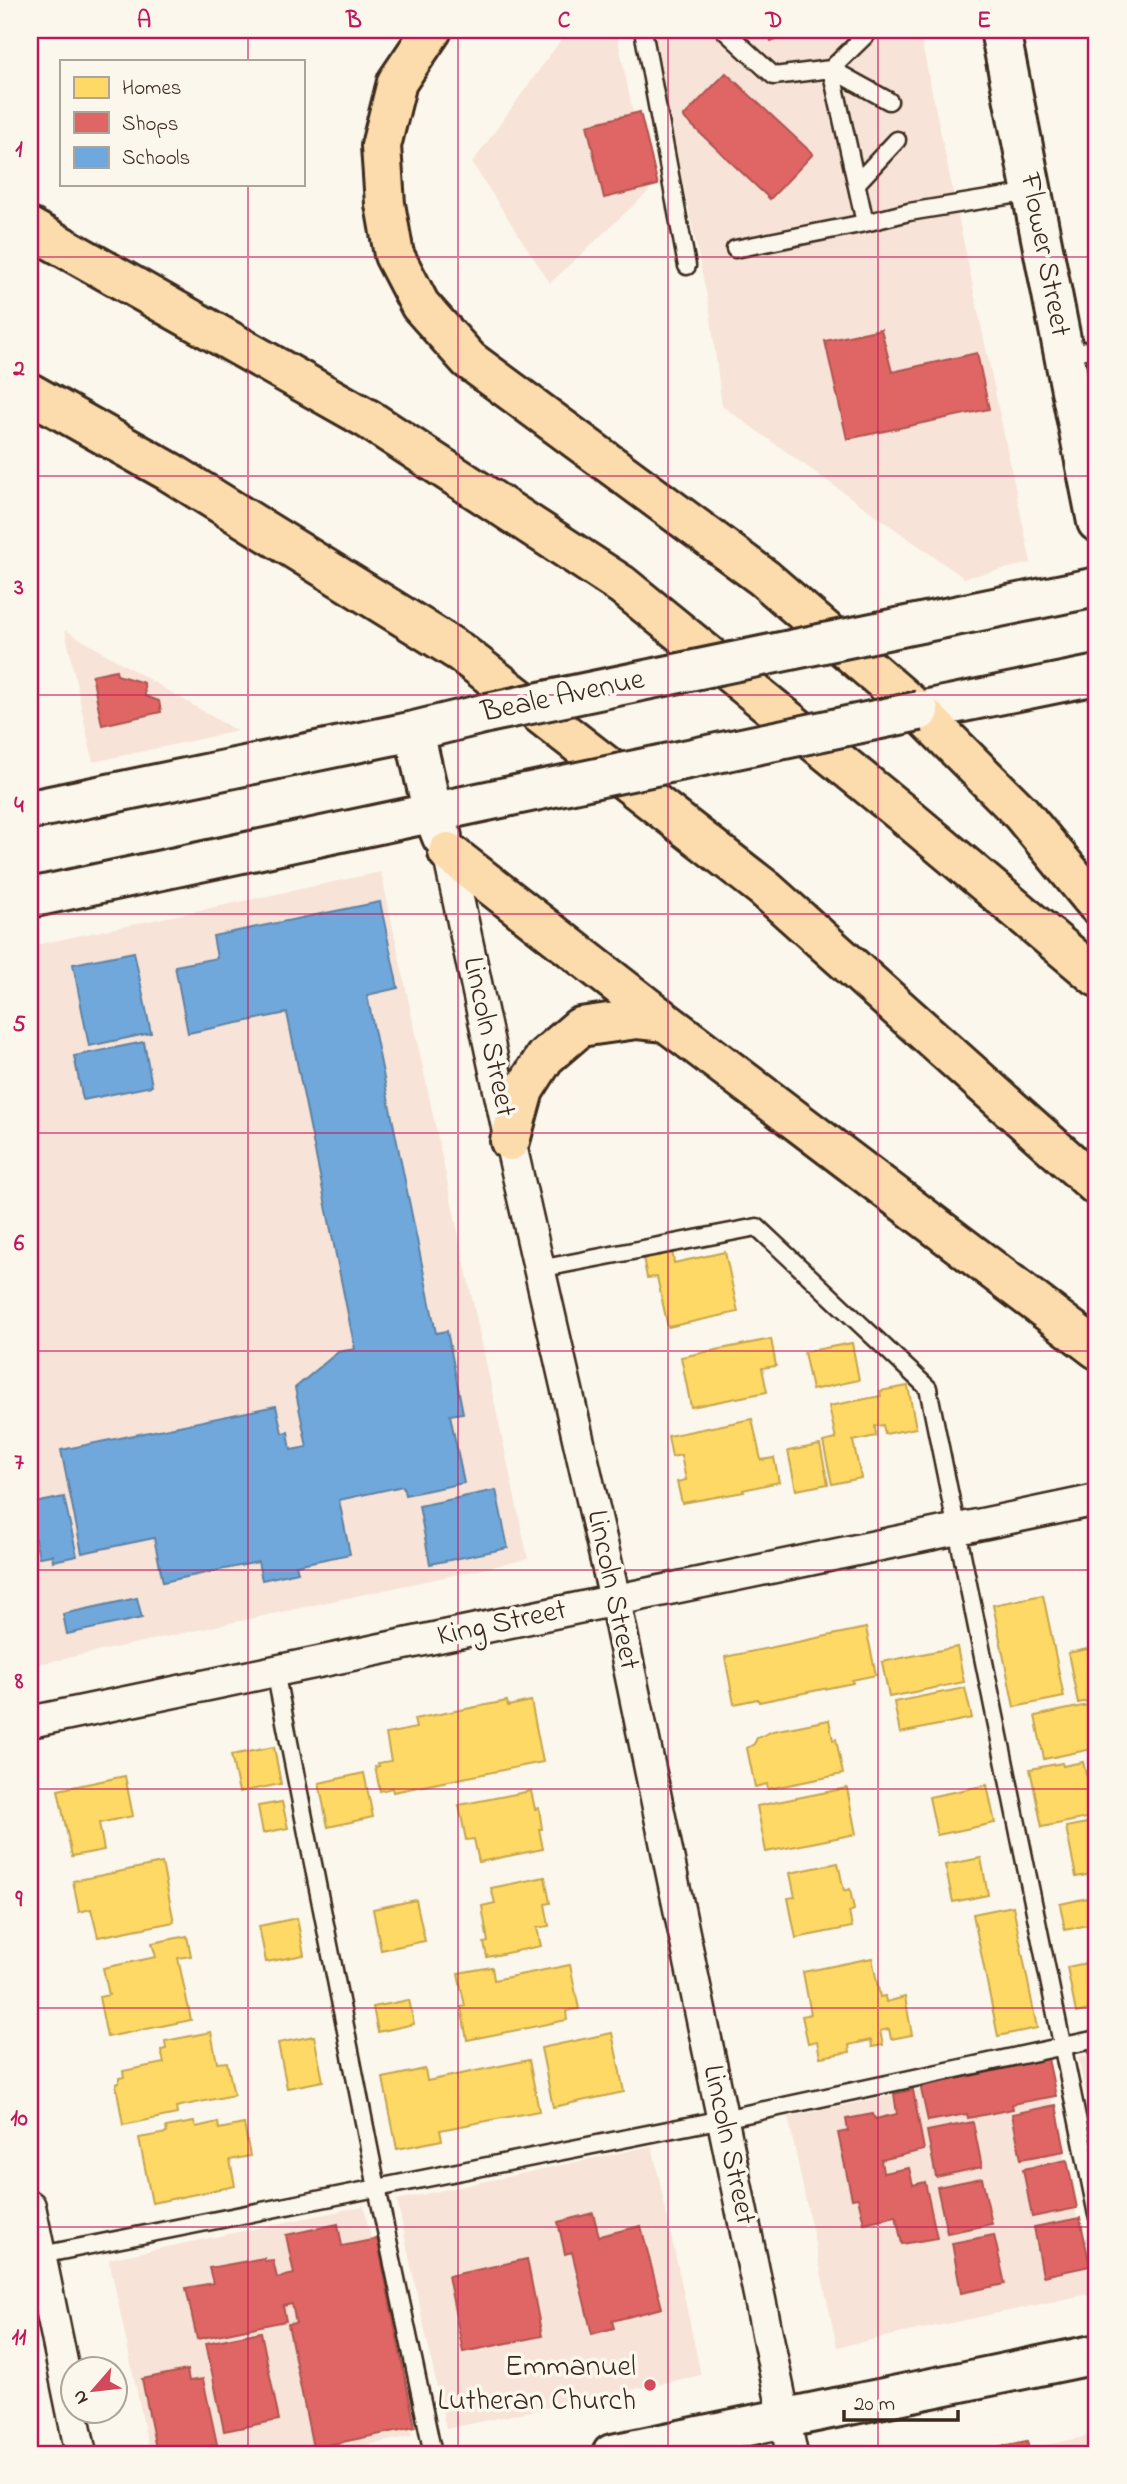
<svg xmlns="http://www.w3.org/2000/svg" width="1127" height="2484" font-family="'Indie Flower',sans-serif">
	<rect width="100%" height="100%" fill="#fbf7ec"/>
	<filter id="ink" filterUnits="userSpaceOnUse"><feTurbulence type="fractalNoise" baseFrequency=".0143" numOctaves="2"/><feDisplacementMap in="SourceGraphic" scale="14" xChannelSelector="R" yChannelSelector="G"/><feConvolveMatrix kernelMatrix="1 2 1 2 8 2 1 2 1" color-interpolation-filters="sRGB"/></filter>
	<g filter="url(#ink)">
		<path fill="#f7e3d7" d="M568 30H616L649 191 550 283 472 163Z
			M651 30H919L1031 563 964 578 722 406 710 311Z
			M65 630 235 730 237 731 93 762Z
			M381 872 528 1559 30 1666V946Z
			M1097 2053V2145L1078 2057Z
			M1044 2064 1093 2293 837 2347 788 2117Z
			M652 2146 701 2375 446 2429 397 2200Z
			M364 2206 412 2436 323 2454H150L109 2259Z
			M1097 2434V2454H1003L1028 2449Z"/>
		<path fill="#ffd966" stroke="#c4a450" stroke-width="2" d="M32 680 40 717 30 719V681Z
			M672 1251 674 1263 725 1252 738 1312 668 1327 657 1277 647 1278 643 1257Z
			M771 1339 776 1366 762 1368 767 1392 691 1407 681 1357Z
			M852 1343 859 1380 812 1390 804 1352Z
			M908 1386 916 1428 885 1434 883 1425 875 1426 876 1436 853 1441 861 1478 832 1484 823 1442 836 1439 829 1406 881 1396 880 1391Z
			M752 1419 761 1460 774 1458 779 1482 743 1490 744 1492 682 1503 677 1482 686 1480 681 1455 672 1457 668 1436Z
			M820 1445 828 1484 796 1490 788 1451Z
			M1043 1595 1064 1697 1014 1707 993 1605Z
			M866 1628 876 1675 852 1680 853 1683 759 1702 758 1699 734 1704 725 1657Z
			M957 1647 964 1682 889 1697 882 1662Z
			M1097 1647V1699L1078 1703 1068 1653Z
			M965 1688 972 1718 900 1733 894 1702Z
			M507 1701 508 1706 531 1701 543 1762 393 1792 392 1788 380 1791 375 1767 379 1766 378 1763 391 1761 386 1734 416 1728 414 1719Z
			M1097 1703V1748L1044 1759 1035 1716Z
			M829 1720 833 1740 836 1739 843 1774 768 1789 767 1784 755 1787 747 1748 754 1744 757 1738 773 1731Z
			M274 1747 281 1784 239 1792 231 1755Z
			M1083 1762 1086 1775 1097 1773V1816L1042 1827 1030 1769 1062 1763 1063 1766Z
			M364 1773 373 1817 328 1827 319 1783Z
			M125 1776 133 1816 99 1823 104 1850 72 1856 58 1790Z
			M987 1785 995 1823 937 1835 929 1797Z
			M847 1788 856 1834 766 1852 757 1806Z
			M531 1791 535 1809 539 1808 542 1829H539L543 1849 479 1862 474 1839 466 1840 459 1805Z
			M282 1802 288 1828 263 1833 258 1806Z
			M1097 1821V1873L1076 1877 1066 1827Z
			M981 1858 988 1895 953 1902 945 1865Z
			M162 1863 174 1922 98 1937 91 1909 79 1912 73 1881Z
			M838 1863 844 1891 850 1889 854 1910 849 1912 852 1927 796 1938 788 1898 795 1897 790 1873Z
			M545 1877 550 1903 545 1904 549 1926 537 1928 541 1946 487 1957 484 1943 488 1942 482 1906 495 1903 491 1888Z
			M1097 1896V1923L1065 1930 1060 1904Z
			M416 1900 425 1941 381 1950 373 1909Z
			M1013 1906 1037 2028 998 2036 973 1914Z
			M297 1918 304 1955 266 1962 259 1926Z
			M187 1936 191 1956 178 1958 191 2020 107 2037 99 1997 109 1995 103 1968 156 1957 152 1943Z
			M872 1958 880 1997 885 1996 886 2002 905 1997 912 2035 891 2039 889 2029 880 2031 883 2045 872 2047 871 2040 849 2045 850 2052 820 2057 817 2041 808 2043 802 2016 811 2014 803 1972Z
			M1097 1961V2008L1076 2013 1067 1967Z
			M570 1965 579 2009 566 2011 567 2020 467 2040 461 2007 465 2006 458 1973 492 1967 494 1980Z
			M409 2000 414 2024 378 2032 373 2007Z
			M211 2032 217 2063 227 2062 234 2095 176 2107 177 2114 123 2125 116 2084 119 2083V2078L124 2077 123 2071 164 2063 161 2050 166 2049 165 2041Z
			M612 2033 624 2092 553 2107 541 2048Z
			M314 2036 323 2081 287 2088 278 2043Z
			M529 2060 539 2111 440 2130 442 2140 397 2149 383 2078 425 2069 427 2081Z
			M194 2122 196 2127 218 2122 219 2129 244 2124 250 2156 230 2160 235 2186 152 2203 139 2138 167 2133 166 2127Z"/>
		<path fill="#e06666" stroke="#ae5450" stroke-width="2" d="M769 30H812V31L771 41Z
			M726 73 813 154 770 199 683 117Z
			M640 112 658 185 604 198 587 125Z
			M881 329 892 372 977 353 989 409 847 439 825 341Z
			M116 670 117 675 144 683 145 696 159 701 161 712 102 725 92 675Z
			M1097 2042V2096L1087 2044Z
			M1047 2054 1056 2096 1012 2104 1013 2109 968 2118 967 2114 928 2121 919 2080Z
			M913 2090 924 2150 881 2160 883 2173 909 2168 913 2185 925 2182 937 2238 902 2244 896 2216 864 2223 858 2198 852 2199 838 2133 848 2131 846 2119 873 2114 875 2119 897 2114 894 2094Z
			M1056 2105 1065 2151 1021 2159 1012 2114Z
			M973 2122 982 2167 936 2177 927 2131Z
			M1067 2160 1077 2208 1032 2217 1023 2169Z
			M982 2178 992 2224 947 2233 937 2187Z
			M593 2213 599 2236 641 2226 662 2308 612 2321 614 2328 592 2334 572 2252 565 2254 558 2222Z
			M1080 2218 1090 2266 1043 2276 1034 2227Z
			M338 2224 342 2246 377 2239 415 2427 313 2448 288 2324 296 2323 292 2304 283 2306 286 2321 197 2339 186 2288 213 2283 209 2268 264 2258V2261L273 2260 277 2278 294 2274 286 2235Z
			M994 2235 1005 2284 961 2293 952 2243Z
			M527 2259 542 2336 463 2352 448 2276Z
			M261 2332 279 2420 224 2431 206 2343Z
			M187 2370 189 2381 203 2379 217 2444 191 2450V2454H157L142 2379Z
			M1027 2441 1030 2454H963Z"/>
		<path fill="#6fa8dc" stroke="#5f82a3" stroke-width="2" d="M380 902 398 988 367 995 436 1333 447 1331 463 1413 450 1415 464 1483 405 1495 403 1486 339 1500 350 1554 296 1565 298 1572 262 1580 258 1562 163 1582 154 1538 82 1553 61 1450 276 1406 282 1433 288 1432 291 1450 307 1447 295 1388 338 1352 355 1349 287 1013 188 1033 175 966 217 958 213 936Z
			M134 952 151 1033 89 1046 73 964Z
			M144 1042 152 1086 83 1100 74 1056Z
			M496 1490 508 1548 430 1564 419 1506Z
			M64 1497 77 1556 53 1561 52 1555 39 1557 30 1517V1504Z
			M137 1598 142 1618 67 1634 63 1614Z
			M30 1611 35 1637 30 1639Z"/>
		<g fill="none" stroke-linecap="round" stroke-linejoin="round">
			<g stroke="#3b2a1e" stroke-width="21">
				<path id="lane" d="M643 30 687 266
					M724 30 774 76 831 69 865 223 909 212 1032 192
					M871 30 831 69 889 101
					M857 183 897 140
					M735 249 865 223
					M1064 354 1097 348
					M539 1269 757 1227 928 1388 1097 2215
					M275 1671 377 2188 433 2454
					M36 2256 723 2119 1097 2039"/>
			</g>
			<g stroke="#3b2a1e" stroke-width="35">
				<path id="street" d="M448 852 510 1141 615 1600 792 2454
					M30 1722 1097 1500
					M30 2206 81 2454"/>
			</g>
			<g stroke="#3b2a1e" stroke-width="44">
				<path id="secondary" d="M1000 30 1097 522
					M901 627 1097 587
					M919 711 1097 675
					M414 731 433 814 442 837
					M30 810 414 731 487 713
					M30 898 506 797
					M612 2454 1097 2354"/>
			</g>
			<g stroke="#3b2a1e" stroke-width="44">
				<path id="highway" d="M432 30 397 82 381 146 385 204 394 255 420 305 469 360 764 578 925 717 1021 813 1097 905
					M30 228 368 419 622 585 902 813 1097 977
					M30 393 170 472 460 652 765 889 1097 1186
					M448 852 666 1022 1097 1349
					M510 1141 524 1090 545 1057 580 1027 637 1019 666 1022"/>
			</g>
			<use href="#lane" stroke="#fbf7ec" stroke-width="16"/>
			<use href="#street" stroke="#fbf7ec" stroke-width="30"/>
			<use href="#secondary" stroke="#fbf7ec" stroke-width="38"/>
			<use href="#highway" stroke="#fcdcac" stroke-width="38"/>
			<g stroke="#3b2a1e" stroke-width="44" stroke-linecap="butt">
				<path id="secondary-bridge" d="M487 713 901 627
					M506 797 919 711"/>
			</g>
			<use href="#secondary-bridge" stroke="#fbf7ec" stroke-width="38"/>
		</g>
	</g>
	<path fill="none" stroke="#c2185b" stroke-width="2" stroke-opacity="0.55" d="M248 30V61M458 30V2454M668 30V2454M878 30V2454M248 184V2454M30 257H1097M30 476H1097M30 695H1097M30 914H1097M30 1133H1097M30 1351H1097M30 1570H1097M30 1789H1097M30 2008H1097M30 2227H1097"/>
	<circle fill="#d1495b" stroke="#fbf7ec" stroke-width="2.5" cx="650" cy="2385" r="7"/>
	<g text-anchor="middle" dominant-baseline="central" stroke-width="7" stroke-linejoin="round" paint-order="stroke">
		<g font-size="30" fill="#3b2a1e" stroke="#fbf7ec">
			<text transform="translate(1044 255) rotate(79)">Flower Street</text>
			<text transform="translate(563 697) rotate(-12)">Beale Avenue</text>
			<text transform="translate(488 1037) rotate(78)">Lincoln Street</text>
			<text transform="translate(612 1590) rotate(78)">Lincoln Street</text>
			<text transform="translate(502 1624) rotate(-12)">King Street</text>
			<text transform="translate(728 2145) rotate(78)">Lincoln Street</text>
		</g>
		<g font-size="30" fill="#3b2a1e" stroke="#fbf7ec" text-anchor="end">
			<text x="636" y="2368">Emmanuel<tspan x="636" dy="34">Lutheran Church</tspan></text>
		</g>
	</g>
	<rect width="1127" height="2484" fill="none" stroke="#fbf7ec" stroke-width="77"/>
	<rect x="60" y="60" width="245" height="126" fill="#fbf7ec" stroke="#aea59a" stroke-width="2"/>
	<rect x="74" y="77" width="35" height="21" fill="#ffd966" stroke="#aea59a" stroke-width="2"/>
	<text x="122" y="94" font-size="21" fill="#3b2a1e">Homes</text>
	<rect x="74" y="112" width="35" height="21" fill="#e06666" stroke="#aea59a" stroke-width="2"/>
	<text x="122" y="130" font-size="21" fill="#3b2a1e">Shops</text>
	<rect x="74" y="147" width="35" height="21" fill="#6fa8dc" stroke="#aea59a" stroke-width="2"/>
	<text x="122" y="164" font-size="21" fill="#3b2a1e">Schools</text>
	<g transform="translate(94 2390) rotate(242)"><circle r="33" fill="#fbf7ec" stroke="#aea59a" stroke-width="2"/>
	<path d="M0-5L12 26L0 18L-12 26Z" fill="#d1495b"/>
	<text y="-10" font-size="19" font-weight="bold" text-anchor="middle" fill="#3b2a1e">N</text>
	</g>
	<path d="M844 2410v10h114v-10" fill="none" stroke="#3b2a1e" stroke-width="3.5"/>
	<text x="854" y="2410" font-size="21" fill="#3b2a1e" stroke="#fbf7ec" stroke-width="5" paint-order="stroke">20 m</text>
	<rect x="38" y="38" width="1050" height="2408" fill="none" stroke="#c2185b" stroke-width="2.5"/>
	<g font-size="23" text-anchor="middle" font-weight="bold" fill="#c2185b">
		<text x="144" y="27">A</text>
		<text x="354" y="27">B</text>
		<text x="564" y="27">C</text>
		<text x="774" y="27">D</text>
		<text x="984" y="27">E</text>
		<text x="19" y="156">1</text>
		<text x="19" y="375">2</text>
		<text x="19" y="594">3</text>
		<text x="19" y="812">4</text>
		<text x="19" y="1031">5</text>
		<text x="19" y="1250">6</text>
		<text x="19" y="1469">7</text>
		<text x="19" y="1688">8</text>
		<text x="19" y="1906">9</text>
		<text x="19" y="2125">10</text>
		<text x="19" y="2344">11</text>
	</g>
</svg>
